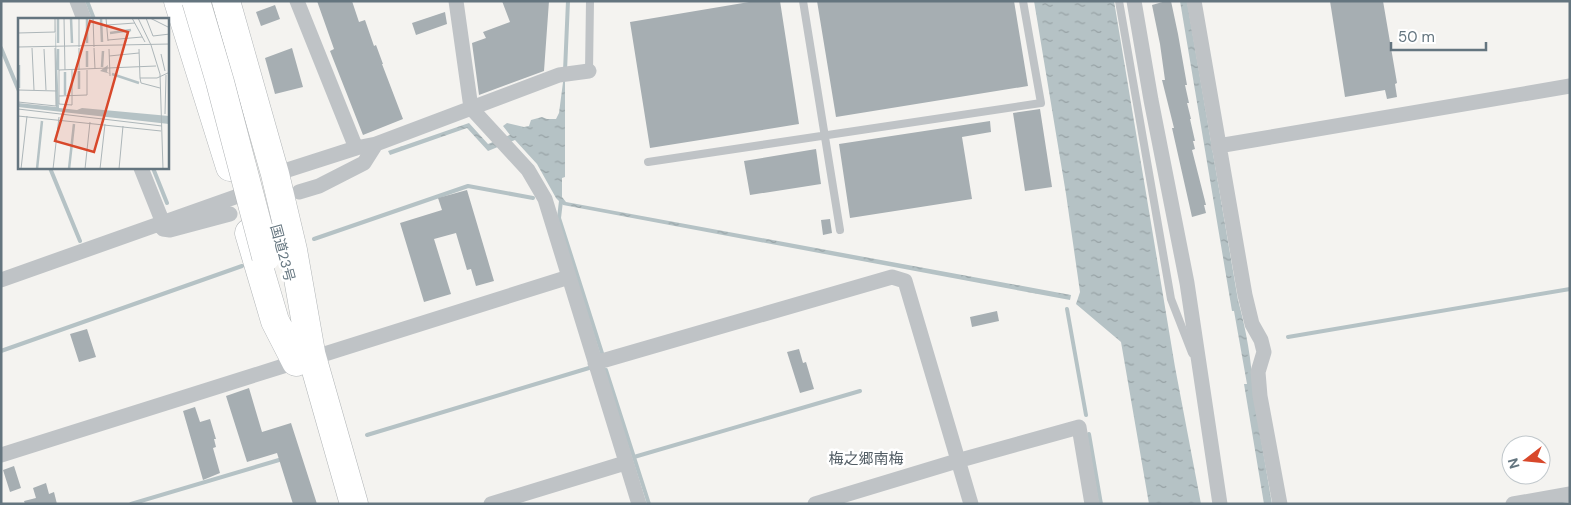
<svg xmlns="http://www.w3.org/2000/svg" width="1571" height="505" font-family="'DM Sans','Noto Sans JP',sans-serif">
	<defs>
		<pattern id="water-ripples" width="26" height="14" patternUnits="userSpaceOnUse" patternTransform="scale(1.25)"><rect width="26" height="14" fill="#b5c2c5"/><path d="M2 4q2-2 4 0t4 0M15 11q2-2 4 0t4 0" fill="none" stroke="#97a2a5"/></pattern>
	</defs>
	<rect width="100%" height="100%" fill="#f4f3f0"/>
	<path fill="url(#water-ripples)" d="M1034 1H1114L1175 367 1201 504H1149L1121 342 1076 304 1080 292 1066 194Z
		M1180 1H1187L1238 300C1246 329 1252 362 1253 392L1272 504H1264L1244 384H1247L1234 311H1232Z
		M565 67V177L562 178V197L566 202 1071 295 1070 300 563 205 556 198 537 164 515 140 488 151 467 128 390 155 388 151 469 123 488 144 510 135 503 126 507 123 524 127 529 126 531 120 542 117 547 119H556L559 113Z"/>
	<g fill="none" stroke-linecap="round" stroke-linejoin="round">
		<path stroke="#b5c2c5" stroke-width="4" d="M87 1 94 19
			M1 48 19 91
			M565 71 568 1
			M50 168 80 241
			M153 168 167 203
			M561 201 559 218 602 353
			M314 239 468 186 533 198
			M1067 309 1086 415
			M1288 337 1570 289
			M1 351 242 266
			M606 370 649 504
			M1089 434 1101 504
			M367 435 589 368
			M634 457 860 391
			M131 504 279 460"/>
	</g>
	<path fill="#a6aeb2" d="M317 1H352L359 22 365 20 374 46 376 45 383 64H382L403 119 363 135 330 51 334 49Z
		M502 1H549L544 71 479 95 472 43 486 38 483 32 510 22Z
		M755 1H780L799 124 650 148 630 22Z
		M817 1H1014L1028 86 836 117Z
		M1166 1H1171L1178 34 1187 85H1185L1189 103H1187L1191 119H1190L1195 141H1193L1195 149 1192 150 1206 205H1204L1206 213 1192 217 1172 128H1174L1162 80H1165L1160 44 1152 5Z
		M1330 1H1383L1397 83 1395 84 1397 97 1387 99 1385 90 1345 97Z
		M275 5 280 19 261 26 256 12Z
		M445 12 447 24 416 35 412 23Z
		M292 48 303 87 275 94 265 58Z
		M1040 109 1052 187 1025 191 1013 113Z
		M990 121 991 132 962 137 972 199 850 218 839 144Z
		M816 149 821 184 750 195 744 161Z
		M467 190 494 281 476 286 471 269 467 270 456 233 434 239 451 294 424 302 400 223 442 210 438 198Z
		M830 219 832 233 823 235 821 220Z
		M997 311 999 321 972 327 970 317Z
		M87 329 96 357 79 362 70 334Z
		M799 349 803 363 806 362 814 389 800 393 787 352Z
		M249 388 262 432 291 423 317 504H293L277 453 247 462 226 396Z
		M195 407 200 422 210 419 216 439H214L216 447 213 448 220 473 203 480 183 411Z
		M14 466 21 488 10 492 3 470Z
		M46 483 49 494 54 492 57 504H25L24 501 36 498 33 488Z"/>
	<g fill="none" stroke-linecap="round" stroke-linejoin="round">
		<g stroke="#b0b4b6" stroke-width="29">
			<path id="highway" d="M178 1 230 167
				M226 1 275 174 293 250 312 358
				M249 233 275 321 296 362
				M307 339 354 504"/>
		</g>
		<path stroke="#bfc3c6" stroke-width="8" d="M803 1 840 230
			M1119 1 1171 299 1192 353
			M589 71 590 1
			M648 162 1041 103 1023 1"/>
		<path stroke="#bfc3c6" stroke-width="15" d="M77 1 84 19
			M297 1 356 148
			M456 1 471 108 528 170 545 199 639 504
			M1134 1 1151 100 1187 283 1220 504
			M1194 1 1245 295 1252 324 1261 340 1264 352 1258 372 1260 396 1280 504
			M1218 146 1570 86
			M141 168 163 223
			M275 174 356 148 376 144 559 75 589 71
			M299 192 319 186 364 163 376 144
			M163 229 170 230 230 214
			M1 280 238 196
			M312 358 569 277
			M595 363 892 277 905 281 971 504
			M1 455 296 362
			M491 504 625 463
			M815 504 957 461 1079 427 1092 504
			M1513 504 1570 494"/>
		<use href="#highway" stroke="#fff" stroke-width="28"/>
		<g stroke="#b0b4b6" stroke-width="29" stroke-linecap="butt">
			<path id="highway-bridge" d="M196 1 220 82 266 257"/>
		</g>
		<use href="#highway-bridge" stroke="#fff" stroke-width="28"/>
	</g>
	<g text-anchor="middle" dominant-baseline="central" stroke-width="5" stroke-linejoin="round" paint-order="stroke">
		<g font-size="14" fill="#64757f" stroke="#fff">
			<text transform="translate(283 253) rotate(75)">国道23号</text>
		</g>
		<g font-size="15" fill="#525d65" stroke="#fff">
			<text x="866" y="459">梅之郷南梅</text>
		</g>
	</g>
	<g transform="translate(18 18)">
		<rect width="151" height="151" fill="#f4f3f0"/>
		<path d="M37 0 41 90 59 92 64 90 82 53 90 47 89 54 93 56 82 53 64 90 151 98V106L0 89V85L38 89Z" fill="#b5c2c5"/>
		<path fill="none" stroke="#b5c2c5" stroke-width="2.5" d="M40 0V25M53 0 54 25M69 0V25M83 0 84 24M92 15 113 12M40 31V52M69 33V49M1 47V70M84 49 85 33M61 53V71M94 56 121 65M47 77V54M19 151 24 103M51 151 56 106"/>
		<path fill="none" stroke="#adb6b9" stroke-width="1" d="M46 0 47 52M75 0 76 29M88 0 90 23M114 0 127 24M120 0 133 27 142 56 145 151M128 0 135 18 152 16M132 0 152 10M89 7 117 5M0 15 37 14V0M90 22 124 19M0 29 152 26M61 29V0M14 30 16 72M61 30V52M76 30 77 51M26 31 28 72M91 31 92 58M121 31 122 60H139L152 54M143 36 147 53M91 38 121 35M69 52V77L41 78V52L138 48M122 60 123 65 142 70M0 72 39 73M41 78V86L54 87V52M0 84 38 88 37 30M0 91 144 108M147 96 148 57M0 98 143 113M3 151 9 98M35 151 41 99M67 151 72 104M82 151 87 106M101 151 105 108"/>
		<path fill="#d8482b" fill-opacity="0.15" stroke="#d8482b" stroke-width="2.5" d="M72 3 110 14 76 134 37 123Z"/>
		<rect width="151" height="151" fill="none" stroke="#64757f" stroke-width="2.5"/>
	</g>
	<rect width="1571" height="505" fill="none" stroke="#64757f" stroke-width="5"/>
	<g transform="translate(1526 460) rotate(254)"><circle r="24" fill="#ffffff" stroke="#c1c8cc"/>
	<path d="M0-4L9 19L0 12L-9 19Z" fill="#d8482b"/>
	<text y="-8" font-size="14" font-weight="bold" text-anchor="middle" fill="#64757f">N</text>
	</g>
	<path d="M1391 42v8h95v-8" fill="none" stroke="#64757f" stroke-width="2.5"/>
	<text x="1398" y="42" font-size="15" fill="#64757f" stroke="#ffffff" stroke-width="4" paint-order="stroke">50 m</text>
</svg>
